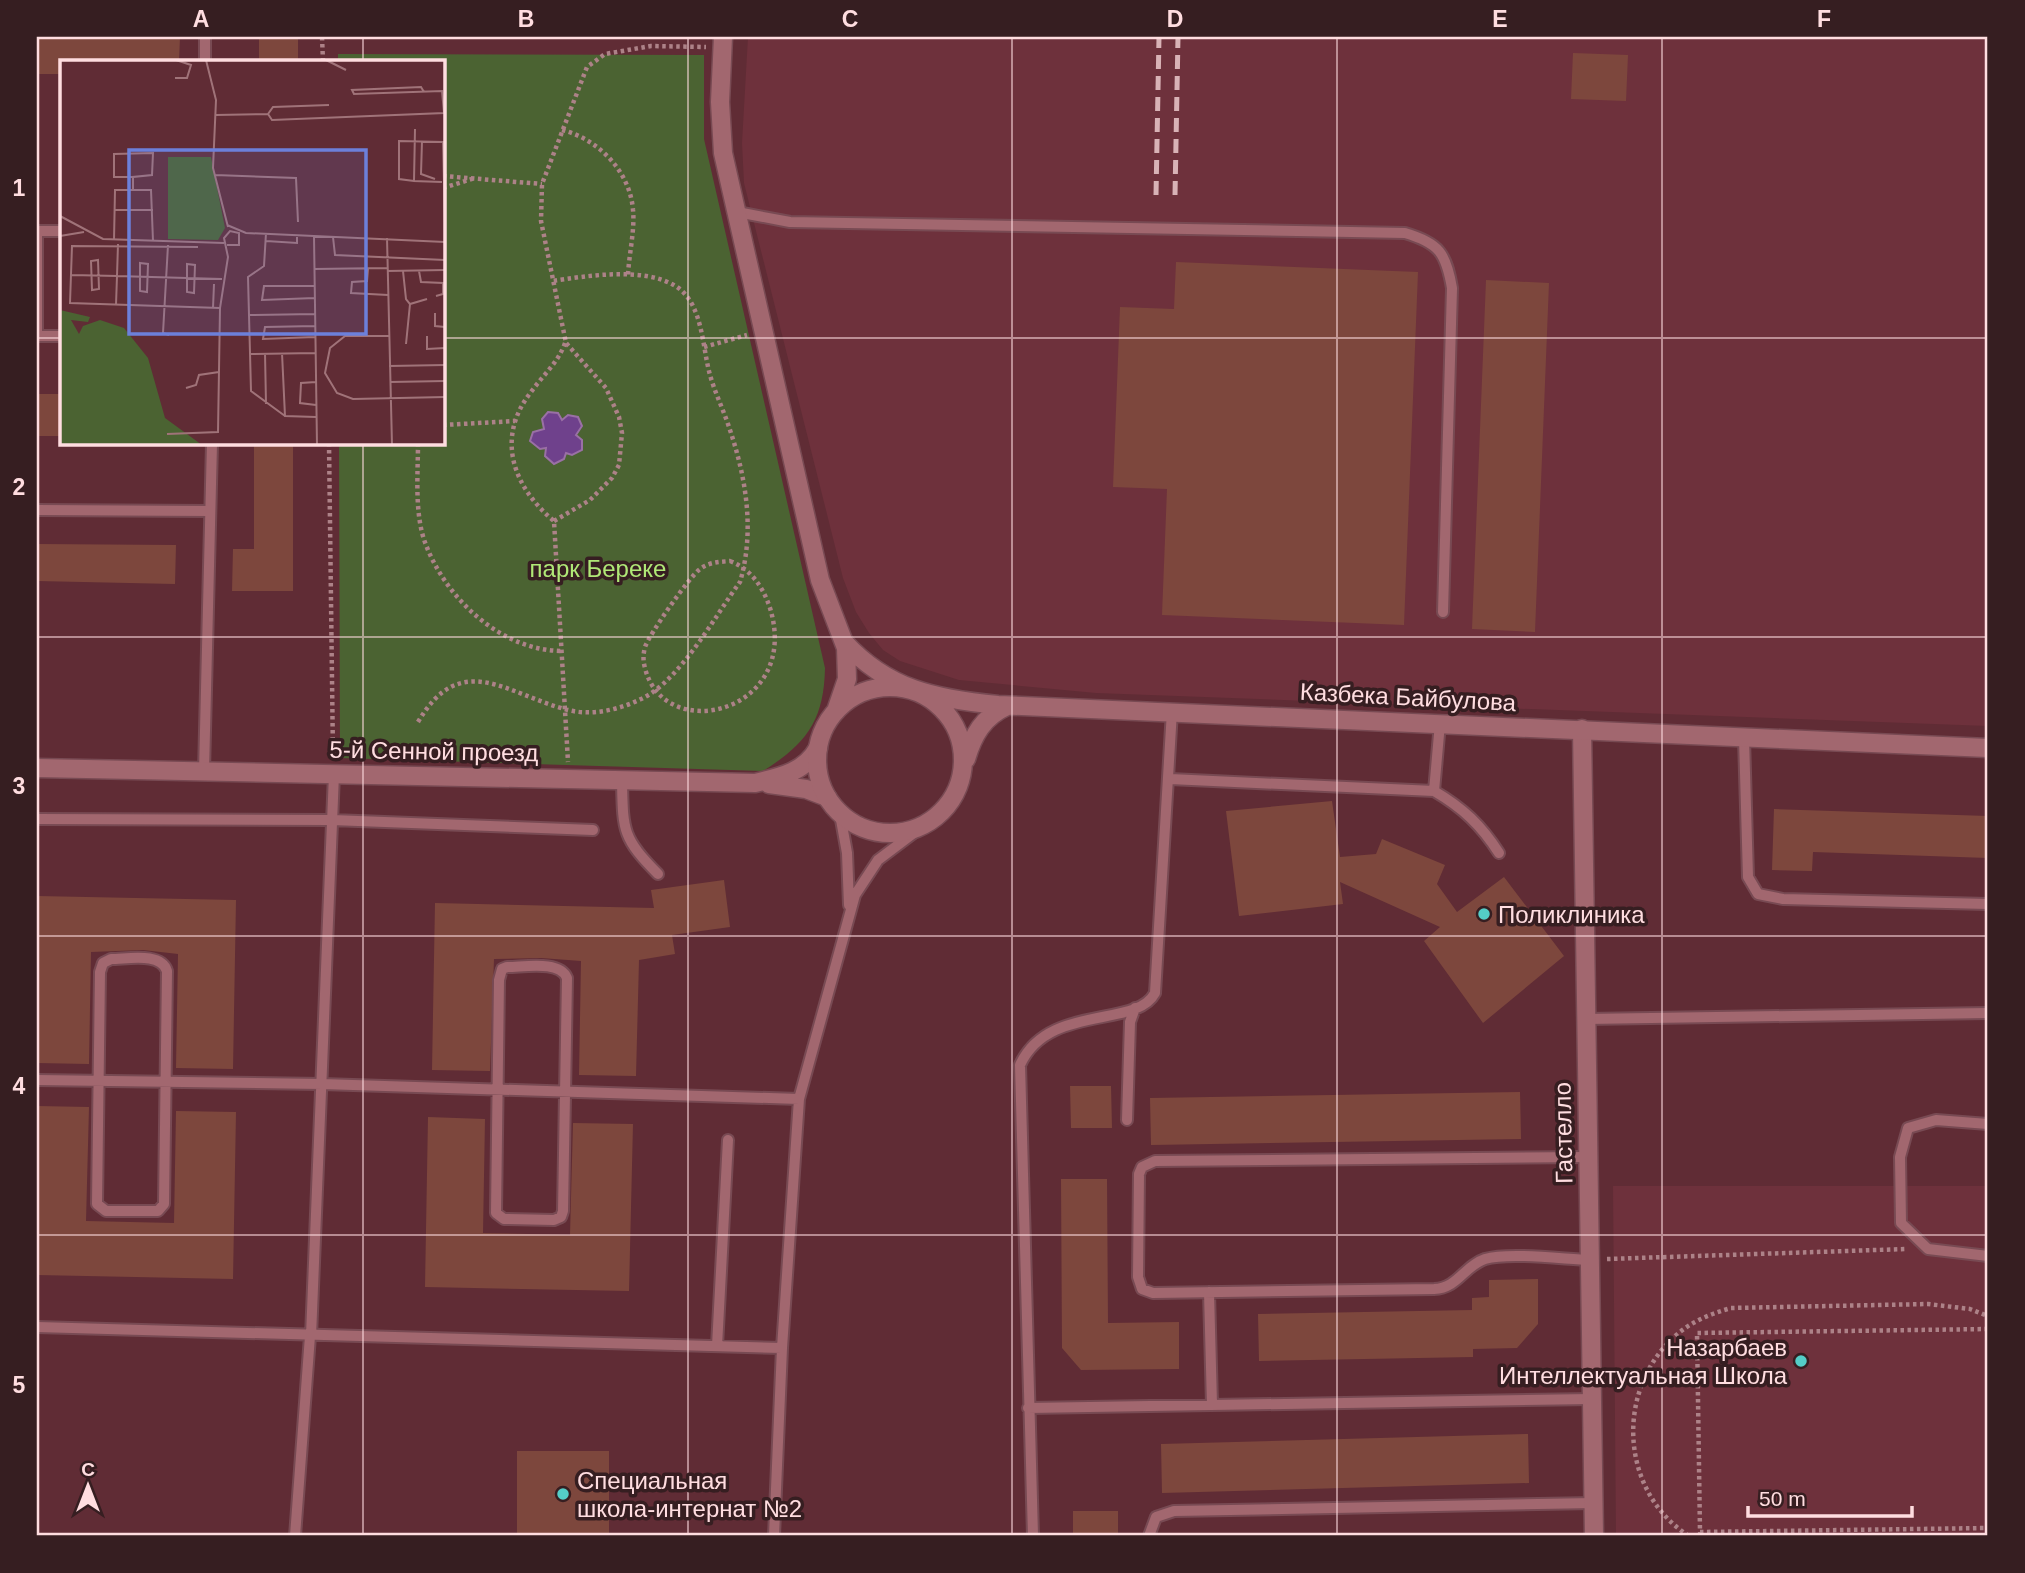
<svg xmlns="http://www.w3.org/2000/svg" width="2025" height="1573" font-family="Helvetica,sans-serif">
	<rect width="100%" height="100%" fill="#602c35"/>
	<path fill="#6e313c" d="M748 37H1988V726L1096 693 959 680 900 661 883 650 869 633 856 612 843 578 744 183 742 143Z
		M1613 1186H1988V1536H1616Z"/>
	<path fill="#4b6332" d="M338 54 704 55V139L825 668C824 721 806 744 763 771L340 758 339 443H443V61H338Z"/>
	<path fill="#6f418c" stroke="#9a70a5" stroke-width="2" d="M548 412 558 413 562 420 568 415 578 417 582 426 576 435 582 440V450L572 455 566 453 564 459 554 464 545 456 546 448 540 449 530 441 533 432 544 429 542 419Z"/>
	<path fill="#7d473d" d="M37 37H180L179 61H61V74H37Z
		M259 37H298V61H259Z
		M1573 53 1628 55 1626 101 1571 99Z
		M1176 262 1418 272 1404 625 1162 615 1167 489 1113 487 1120 307 1174 309Z
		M1486 280 1549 283 1535 632 1472 629Z
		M37 394H61V436H37Z
		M254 443H293V591H232L233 549H254Z
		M37 544 176 545 175 584 37 581Z
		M1332 801 1340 857 1376 854 1382 839 1445 865 1437 884 1457 912 1504 877 1564 956 1483 1023 1424 941 1440 927 1340 882 1343 904 1239 916 1226 811Z
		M1774 809 1988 816V858L1813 852 1812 871 1772 870Z
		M724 880 730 927 672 935 675 954 639 960 636 1076 579 1075 581 961 541 958 494 959 490 1071 432 1070 435 903 654 908 651 890Z
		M37 896 236 900 233 1069 176 1068 178 954 143 950 91 952 89 1064 37 1063Z
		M1070 1086H1111L1112 1128H1071Z
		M1520 1092 1521 1139 1151 1145 1150 1098Z
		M37 1106 89 1107 86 1221 174 1223 176 1111 236 1112 233 1279 37 1275Z
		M428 1117 485 1119 483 1233 570 1235 573 1123 633 1124 629 1291 425 1287Z
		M1061 1179H1107L1108 1323 1179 1322V1369L1081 1370 1062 1348Z
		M1538 1279V1324L1517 1348 1473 1349V1357L1259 1361 1258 1314 1472 1310V1298L1489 1297V1280Z
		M1528 1434 1529 1483 1162 1493 1161 1444Z
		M517 1451H609V1536H517Z
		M1073 1511H1118V1536H1073Z"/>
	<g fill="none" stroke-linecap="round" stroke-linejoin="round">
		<g stroke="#784a53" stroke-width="14">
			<path id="service" d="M205 37V61
				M737 212 790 222 1405 233C1439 243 1446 253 1452 288L1443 612
				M37 231V336
				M37 231H61
				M37 336H61
				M37 510 210 511
				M1744 738 1748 877 1758 894 1783 899 1988 904
				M204 772 212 443
				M1170 779 1434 791 1440 723
				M622 781C623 830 622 838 658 874
				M1434 791C1463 808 1481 825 1499 853
				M840 814 847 853 849 905
				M37 819 332 820 593 830
				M111 959C128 959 161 952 167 971L164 1204 158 1211H106L97 1204 100 972 103 963Z
				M507 967C524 967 560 960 567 978L563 1211 561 1217 554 1220 504 1219 496 1213 499 980 502 969Z
				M1586 1019 1988 1013
				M37 1080 322 1084 799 1099
				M1127 1120 1130 1022 1135 1008
				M1988 1124 1936 1120 1908 1128 1900 1157 1901 1223 1928 1249 1988 1256
				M1588 1157 1155 1161 1142 1167 1139 1174 1138 1277 1142 1289 1153 1293 1434 1289C1458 1288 1464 1266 1485 1259 1509 1252 1563 1259 1590 1260
				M1209 1292 1212 1405
				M37 1327 782 1348
				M311 1336 334 774
				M717 1346 728 1140
				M1028 1408 1592 1399
				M295 1536 310 1336
				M774 1536 782 1348 799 1099 855 895 878 860 927 823
				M1033 1536 1020 1065C1048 1003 1136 1029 1155 993L1172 711
				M1149 1536 1156 1517 1174 1511 1594 1503"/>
		</g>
		<g stroke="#784a53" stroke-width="21">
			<path id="minor" d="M1582 729 1594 1536
				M37 768 755 783C780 777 805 772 818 748
				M769 784 806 789 827 797"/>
		</g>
		<g stroke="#784a53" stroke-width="21">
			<path id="tertiary" d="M723 37 720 102 723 153 820 580 846 648 847 679 836 711
				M844 642C888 690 936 699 998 705L1988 748
				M817 760a73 73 0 1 1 146 0a73 73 0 1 1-146 0Z
				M966 759C973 735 983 717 1007 706"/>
		</g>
		<path stroke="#ad8288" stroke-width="4.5" stroke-dasharray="3.5 3.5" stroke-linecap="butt" d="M322 37 323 61
			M562 130C598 139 630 171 633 210 635 230 629 254 628 275
			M443 176 542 184
			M443 188 475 178
			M565 343C558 363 543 375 531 392 495 438 513 487 554 521L568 762
			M704 347 747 335
			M443 425 515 421
			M329 443 333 757
			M418 443C418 474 414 515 426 545 447 600 502 651 563 651
			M554 521 590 500 612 478 619 465 622 433 619 417 606 388 566 343 541 221 542 184 587 67 605 54 651 46 706 47
			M730 561C751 569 763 587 770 608 802 713 664 746 645 668 643 661 643 655 645 647 649 635 689 577 700 569 709 562 719 562 730 561Z
			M418 722C461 648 508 695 568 710 592 716 618 710 641 699 680 681 715 616 740 582 755 531 746 478 730 430 724 411 715 393 710 375 702 346 703 305 677 287 645 266 587 276 552 281
			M1607 1259 1906 1249
			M1988 1329 1697 1333 1700 1532 1988 1528
			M1689 1536C1620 1492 1615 1391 1674 1337 1690 1322 1710 1314 1731 1308L1928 1304 1970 1309 1988 1316"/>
		<use href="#service" stroke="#a2676f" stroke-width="10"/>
		<use href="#minor" stroke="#a2676f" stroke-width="18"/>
		<use href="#tertiary" stroke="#a2676f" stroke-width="18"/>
		<path stroke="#d8b2b6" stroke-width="5" stroke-dasharray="14 7" stroke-linecap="butt" d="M1156 195 1159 37
			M1175 195 1178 37"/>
	</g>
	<path fill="none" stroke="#ffdde0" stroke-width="2" stroke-opacity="0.55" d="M363 37V61M688 37V1536M1012 37V1536M1337 37V1536M1662 37V1536M37 338H61M443 338H1988M363 443V1536M37 637H1988M37 936H1988M37 1235H1988"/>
	<g fill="#54cdc7" stroke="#361e21" stroke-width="2.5">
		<circle cx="1484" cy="914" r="7"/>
		<circle cx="1801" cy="1361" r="7"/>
		<circle cx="563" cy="1494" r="7"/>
	</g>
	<g text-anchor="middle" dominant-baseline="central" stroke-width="7" stroke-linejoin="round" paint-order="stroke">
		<g font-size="24" fill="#b0e877" stroke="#361e21">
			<text x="598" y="568">парк Береке</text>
		</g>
		<g font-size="24" fill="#ffdde0" stroke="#361e21">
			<text transform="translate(1408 697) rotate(3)">Казбека Байбулова</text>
			<text transform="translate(434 751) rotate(1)">5-й Сенной проезд</text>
			<text transform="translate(1563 1133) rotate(-91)">Гастелло</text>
		</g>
		<g font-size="24" fill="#ffdde0" stroke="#361e21" text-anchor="start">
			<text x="1498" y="914">Поликлиника</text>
			<text x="1787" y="1347" text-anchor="end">Назарбаев<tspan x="1787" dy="28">Интеллектуальная Школа</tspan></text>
			<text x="577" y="1480">Специальная<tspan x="577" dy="28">школа-интернат №2</tspan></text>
		</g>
	</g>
	<g transform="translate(60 60)">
		<rect width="385" height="385" fill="#602c35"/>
		<path d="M108 97H151L165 168 158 180 108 179ZM0 250 30 257 28 262 11 260 19 274 23 266 40 260 64 268 88 298 105 358 142 385H0Z" fill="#4b6332"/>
		<path fill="none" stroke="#a07379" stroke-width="2" d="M146 0 156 40 153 108 168 167M266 0 286 10M115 18H127L131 5 116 0M208 54 213 47 269 45M156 55 208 54 212 60 384 53 382 31 294 34 292 30 361 27 364 32M355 69 354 121 382 122M362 81 361 114 375 119M155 115 236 118 238 162M73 117H54V94L93 93 92 115 73 117V130M354 121 339 119V81L383 82 385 164M54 150H93M0 156 43 179 164 183M167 165 186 173 385 182M206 173 204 206 188 217 191 331 225 356M0 176 24 172M254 176 257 385M273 177 275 195 385 200M327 178 332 385M54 180 55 130H91L93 181M206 181 237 183V175M58 184 57 216 162 219M108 185 103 273 109 275M138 187 12 186 10 243 160 248M38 200 39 229 32 230 31 201ZM80 203 88 204 87 232 80 231ZM127 204 135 205 134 233 127 232ZM254 209 327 208M308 209 307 221 292 222 291 233 328 235M327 211 385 210M343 211 346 239 350 244 367 239M359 211 361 222 383 223V234L376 236M11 215 57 216 56 245M255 226H204L202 240 255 238M153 248 154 224M375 253V266L385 267M189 255 255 254M255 266 205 267 203 279 255 277M329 276H285L270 288 265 313 277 333 293 339 385 337M367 276V289L385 288M346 284 350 244M205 293 206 344M222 293 225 356 256 357M190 294 256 293M329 306 385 305M256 322 241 323 240 343 256 345M330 322 385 321M126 328 136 325 139 315 159 312M107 374 158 372 160 248 168 197 164 178 170 171 179 173V185H167"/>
		<path fill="#6c80db" fill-opacity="0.15" stroke="#6c80db" stroke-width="3.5" d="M69 90H306V274H69Z"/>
		<rect width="385" height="385" fill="none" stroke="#ffdde0" stroke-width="3.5"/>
	</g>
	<rect width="2025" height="1573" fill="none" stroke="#361e21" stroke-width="77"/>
	<g transform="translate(88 1486)" stroke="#361e21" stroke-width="5" paint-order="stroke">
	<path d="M0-5L12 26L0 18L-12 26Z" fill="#ffdde0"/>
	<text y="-10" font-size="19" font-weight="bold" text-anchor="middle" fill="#ffdde0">С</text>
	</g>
	<path d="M1748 1506v10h164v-10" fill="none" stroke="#ffdde0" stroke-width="3.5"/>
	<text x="1759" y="1506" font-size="21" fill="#ffdde0" stroke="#361e21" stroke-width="5" paint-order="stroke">50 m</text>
	<rect x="38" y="38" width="1948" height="1496" fill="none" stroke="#ffdde0" stroke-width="2.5"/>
	<g font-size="23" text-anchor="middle" font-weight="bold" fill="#ffdde0">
		<text x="201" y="27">A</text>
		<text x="526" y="27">B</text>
		<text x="850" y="27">C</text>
		<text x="1175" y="27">D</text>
		<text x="1500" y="27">E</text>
		<text x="1824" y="27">F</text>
		<text x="19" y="196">1</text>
		<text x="19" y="495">2</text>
		<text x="19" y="794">3</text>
		<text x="19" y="1094">4</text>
		<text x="19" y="1393">5</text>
	</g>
</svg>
